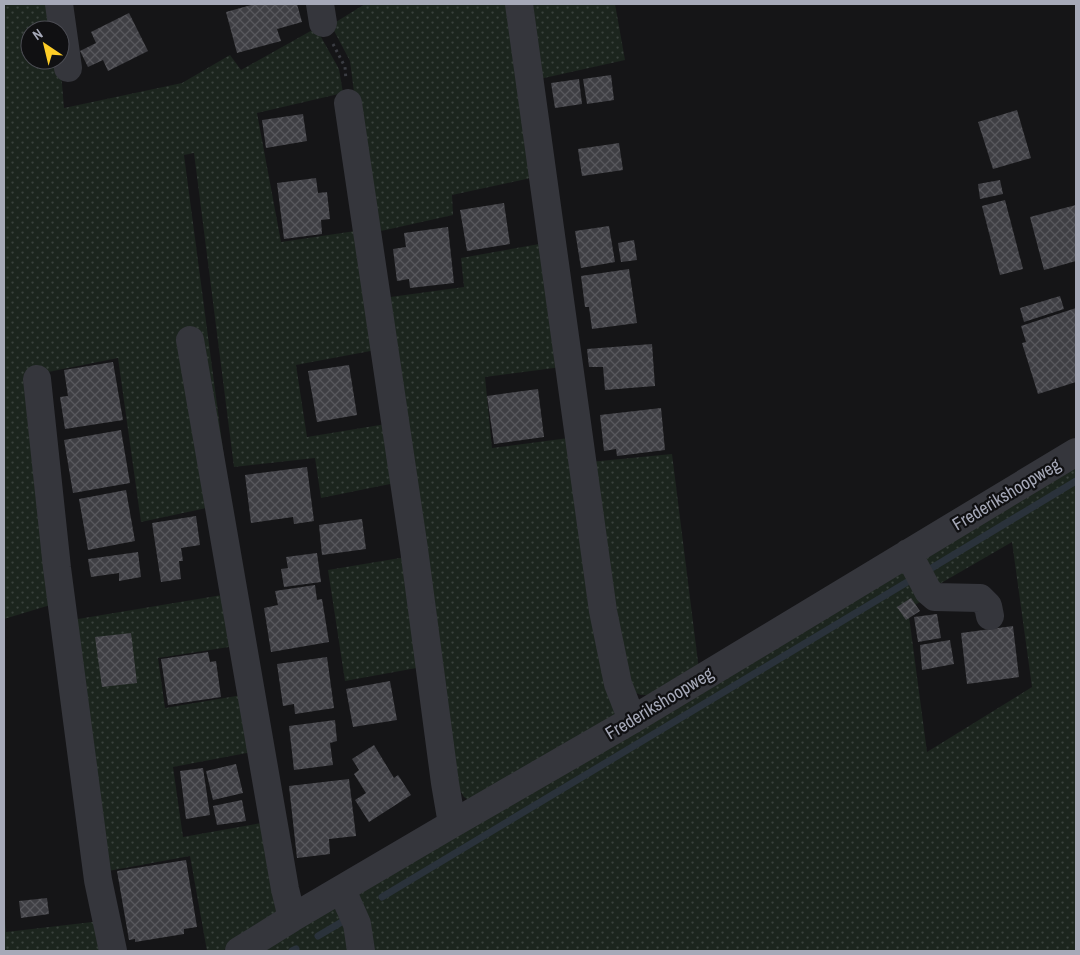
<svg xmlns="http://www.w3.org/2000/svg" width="1080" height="955" font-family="'Archivo Narrow',sans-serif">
	<defs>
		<pattern id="grass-dots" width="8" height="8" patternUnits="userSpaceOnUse" patternTransform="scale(1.25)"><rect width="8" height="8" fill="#1c251e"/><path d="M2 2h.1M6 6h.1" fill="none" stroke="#3a423d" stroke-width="1.8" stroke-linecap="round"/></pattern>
		<pattern id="building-cross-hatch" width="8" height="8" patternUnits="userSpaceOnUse" patternTransform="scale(1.25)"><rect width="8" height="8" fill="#3f3f44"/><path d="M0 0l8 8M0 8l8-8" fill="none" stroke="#58585d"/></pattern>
	</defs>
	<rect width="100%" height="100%" fill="#151517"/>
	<path fill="url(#grass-dots)" d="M4 4H54L57 30H30V60H60L64 108 182 83 230 55 241 70 316 28 339 69 343 93 257 113 281 242 362 230 381 349 296 365 307 437 392 423 400 482 321 498 315 458 234 467 194 153 184 155 230 503 141 522 118 358 28 376 57 603 4 619Z
		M365 4H615L625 60 526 82 540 176 452 195 453 215 372 233 350 61 331 25Z
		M545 243 562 367 485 377 492 448 576 437 624 709 470 801 464 797 447 769 383 298 464 287 461 258Z
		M672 454 699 670 649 695H641L629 690 590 462Z
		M1076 464V951H368L357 906 359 894 902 569 922 601 908 609 927 752 1032 687 1012 542 936 586 921 566 926 555Z
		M406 557 422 667 345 681 328 570Z
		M234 593 242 645 158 658 165 708 248 694 257 751 173 767 183 837 267 822 285 915 222 951H207L190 856 103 872 72 620Z
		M339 905 355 951H259Z
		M4 907 6 932 101 921 105 951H4Z"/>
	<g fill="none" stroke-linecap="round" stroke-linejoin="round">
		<path stroke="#2a323b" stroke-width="7" d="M930 569 1076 481
			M382 897 909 581
			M318 936 345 920
			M292 951 296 949"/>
	</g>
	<path fill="url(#building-cross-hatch)" d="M255 4H297L302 22 277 29 281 41 237 53 226 12Z
		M129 13 148 51 108 71 103 60 88 67 80 51 96 43 91 32Z
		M611 75 614 100 587 104 583 79Z
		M579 79 582 104 555 108 551 83Z
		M1017 110 1031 158 993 169 978 122Z
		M303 114 307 141 266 148 262 120Z
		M619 143 623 170 582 176 578 149Z
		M316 178 318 193 327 192 330 219 321 220 322 234 284 239 277 183Z
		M1000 180 1003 194 980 199 978 184Z
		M1005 200 1023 269 1000 275 982 206Z
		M504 203 510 244 467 251 460 210Z
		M1076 205V261L1044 270 1030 217Z
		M609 226 615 262 581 268 575 231Z
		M448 227 454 283 410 288 409 279 397 281 393 249 406 247 404 233Z
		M634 240 637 260 621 262 618 243Z
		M629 269 637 323 592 329 589 307H585L581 276Z
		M1060 296 1064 309 1024 322 1020 308Z
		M1076 308V382L1038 394 1022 343 1026 342 1021 326Z
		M652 344 655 386 605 390 603 367H589L587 349Z
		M113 362 123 420 65 429 60 397 68 396 64 370Z
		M349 365 357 415 317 422 308 371Z
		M538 389 544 437 494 444 487 396Z
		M661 408 665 450 617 456 616 449 604 451 600 415Z
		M121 430 130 483 73 493 64 440Z
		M307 467 314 521 294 524 293 517 251 523 245 475Z
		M126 490 135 541 88 550 79 499Z
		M196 516 200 545 181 548 183 561H179L181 579 161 582 152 523Z
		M362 519 366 549 322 555 319 525Z
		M138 552 141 577 119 581V573L91 577 88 559Z
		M317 553 321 582 284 587 281 569 288 568 286 557Z
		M315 585 317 600 322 599 329 642 271 652 264 608 278 605 275 591Z
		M911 598 920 611 906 620 897 607Z
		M937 614 941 638 918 642 914 617Z
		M1013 626 1019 677 967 684 961 633Z
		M131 633 137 683 102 687 95 637Z
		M950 640 954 664 922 670 920 645Z
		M208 652 210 662 216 661 221 697 168 705 161 659Z
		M327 657 334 708 295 714 294 704 283 706 277 664Z
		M390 681 397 720 353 727 346 689Z
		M335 720 337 741 330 743 333 765 294 770 289 726Z
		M374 745 394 778 398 775 411 795 369 822 355 800 366 793 354 774 359 770 352 759Z
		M236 764 243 793 213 800 206 771Z
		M203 768 210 815 186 819 180 771Z
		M349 779 356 836 329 839 330 854 297 858 289 786Z
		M242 800 246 821 217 825 213 806Z
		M186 860 197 927 184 929V934L135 942V939L129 940 117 871Z
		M47 898 49 914 21 918 19 901Z"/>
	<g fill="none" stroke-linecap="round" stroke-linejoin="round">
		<path stroke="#3b3d43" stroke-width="3" stroke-dasharray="2.5 4" stroke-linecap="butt" d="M333 44 345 67 346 80"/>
		<path stroke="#35363c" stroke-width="28" d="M59 4 68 68
			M320 4 323 23
			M519 4 603 611 618 684 632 720
			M348 103 414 549 445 783 452 824
			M190 340 285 889 292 918
			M37 379 57 568 98 880 113 951
			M908 553 928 591 935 597 980 598 988 606 990 616
			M342 890 357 924 361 951
			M239 951 292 918 452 824 632 720 1076 452"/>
	</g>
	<g text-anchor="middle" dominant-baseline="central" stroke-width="4.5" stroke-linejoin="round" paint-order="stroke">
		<g font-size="18" fill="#a6a9b8" stroke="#101012">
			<text transform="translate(1006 494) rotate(-31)">Frederikshoopweg</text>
			<text transform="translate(659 703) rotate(-31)">Frederikshoopweg</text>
		</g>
	</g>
	<rect width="1080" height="955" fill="none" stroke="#a6a9b8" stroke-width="10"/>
	<g transform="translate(45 45) rotate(325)"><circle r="24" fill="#101012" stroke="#4c4d54"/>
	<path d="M0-4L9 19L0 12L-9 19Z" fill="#fdcd27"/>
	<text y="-8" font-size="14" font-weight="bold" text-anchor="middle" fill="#a6a9b8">N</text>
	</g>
</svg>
